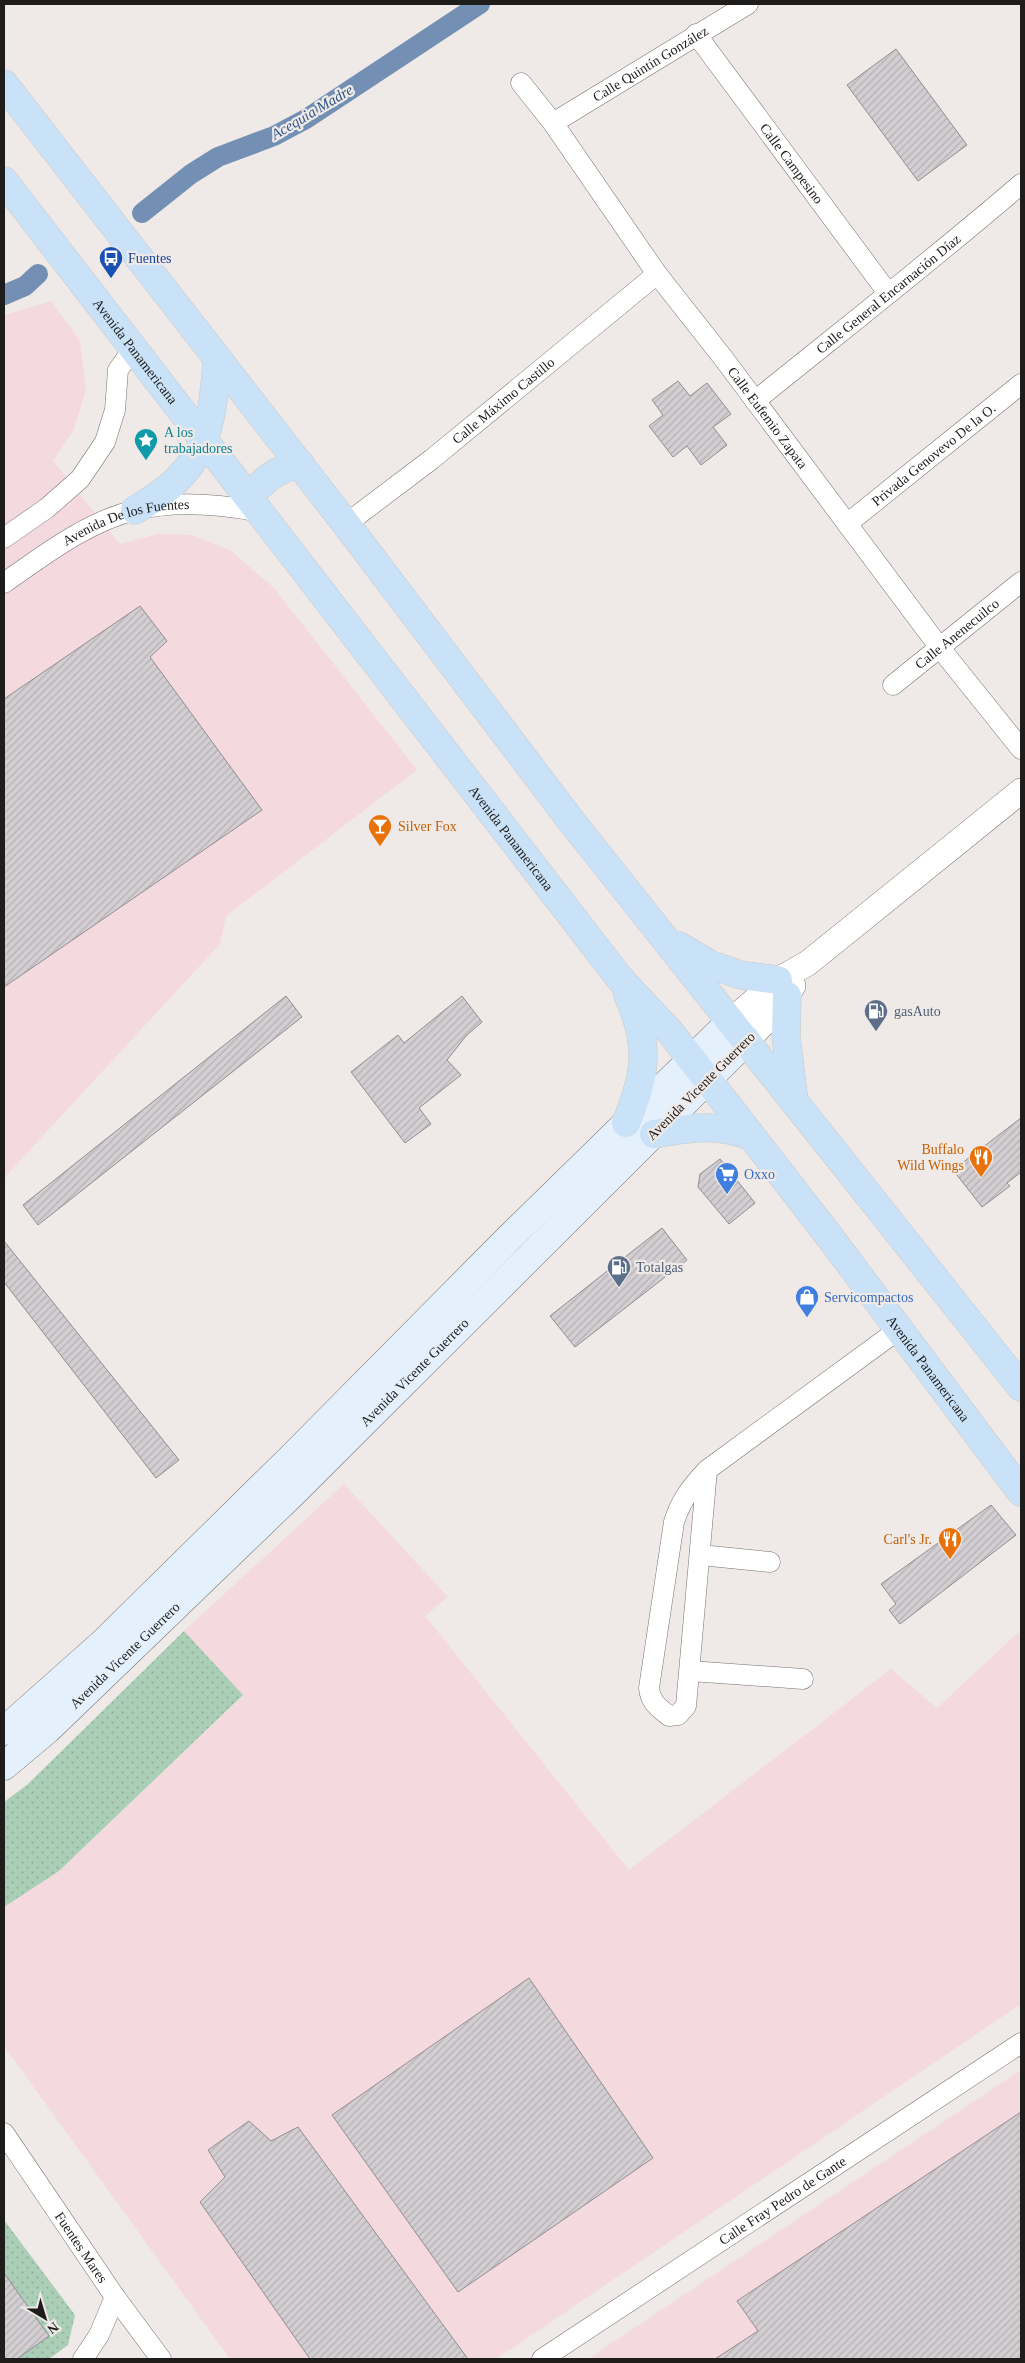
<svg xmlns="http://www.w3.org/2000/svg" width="1025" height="2363" font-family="'Times New Roman',serif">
	<defs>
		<pattern id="grass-dots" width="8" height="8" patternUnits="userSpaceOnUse" patternTransform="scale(1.25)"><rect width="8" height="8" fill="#aaceb6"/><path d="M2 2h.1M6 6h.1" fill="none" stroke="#92b09c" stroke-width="1.8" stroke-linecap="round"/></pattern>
		<pattern id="building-hatch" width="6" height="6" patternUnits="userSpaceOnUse" patternTransform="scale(1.25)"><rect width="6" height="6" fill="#d2ced2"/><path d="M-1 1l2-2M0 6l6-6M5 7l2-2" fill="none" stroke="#b4b0b4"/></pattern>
	</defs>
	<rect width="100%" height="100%" fill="#efeae7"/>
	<path fill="#f4d9de" d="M51 301 80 341 86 390 73 431 53 461 120 544 158 534 192 535 230 550 274 588 417 770 226 916 220 944 4 1178V315Z
		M344 1484 448 1597 425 1616 629 1870 891 1669 937 1708 1021 1630V2004L496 2359H230L4 2046V1907L59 1871 243 1696 184 1631Z
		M1021 2070V2359H588Z"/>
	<path fill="url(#grass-dots)" d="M184 1631 243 1695 59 1871 4 1907V1802L28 1784Z
		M4 2220 75 2315 68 2345 49 2359H4Z"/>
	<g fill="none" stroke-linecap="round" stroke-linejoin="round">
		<path stroke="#7390b4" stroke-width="20" d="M142 213 191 174 218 157 274 136 306 119 480 4
			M4 295 25 286 38 274"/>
	</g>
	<path fill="url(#building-hatch)" stroke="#908d90" d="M896 49 967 145 918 181 847 85Z
		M678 381 690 396 707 383 731 414 713 427 727 445 701 465 687 446 673 457 649 426 663 415 652 400Z
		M140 606 167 641 150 657 262 810 4 987V699Z
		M286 996 302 1017 38 1225 23 1205Z
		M462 996 482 1022 466 1036 447 1060 461 1075 419 1108 431 1124 405 1143 351 1072 398 1035 404 1043Z
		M1021 1118V1172L1007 1183 1010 1186 982 1207 953 1170Z
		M720 1159 755 1203 729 1224 698 1187 700 1174Z
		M662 1228 687 1260 575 1347 550 1316Z
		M4 1241 179 1460 156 1478 4 1282Z
		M991 1505 1016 1535 900 1624 889 1610 896 1604 881 1584Z
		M529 1978 653 2158 458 2292 332 2115Z
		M1021 2112V2359H715L758 2331 737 2301Z
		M249 2121 271 2141 298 2127 468 2359H310L200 2202 225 2177 208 2150Z
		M4 2273 49 2336 17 2359H4Z"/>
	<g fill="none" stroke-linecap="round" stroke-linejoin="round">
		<g stroke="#76716f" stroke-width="21">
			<g id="minor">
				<path id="s1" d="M696 34 888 293"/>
				<path id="s2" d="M521 83 553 123 657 274 724 359 940 648 1021 749"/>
				<path id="s3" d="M553 123 748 4"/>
				<path id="s4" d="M755 401C844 329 934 259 1021 184"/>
				<path id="s5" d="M346 524 432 459 657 274"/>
				<path id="s6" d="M847 524 1021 384"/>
				<path d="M4 538 47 508 80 479 105 442 115 410 118 370 133 349"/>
				<path id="s7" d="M4 583C44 555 88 521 136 510 177 500 220 504 261 512"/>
				<path id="s8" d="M893 685 1021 582"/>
				<path d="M707 1470 686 1706 678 1715 669 1716C659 1708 650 1702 649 1688L674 1522C681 1500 691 1487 707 1470L898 1330"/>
				<path d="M700 1555 770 1562"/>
				<path d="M690 1671 803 1679"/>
				<path id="s9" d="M4 2133 115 2297 161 2359"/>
				<path d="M83 2359 99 2335 115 2297"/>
				<path id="s10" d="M542 2359 1021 2043"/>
			</g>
		</g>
		<g stroke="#76716f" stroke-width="26">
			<path id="tertiary" d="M731 1021 778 980 808 963 1021 791
				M747 1040 766 1021 793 986"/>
		</g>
		<g stroke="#76716f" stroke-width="29">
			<g id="secondary">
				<path d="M4 1731 103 1643 291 1458 509 1238 731 1021"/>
				<path id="s11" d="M4 1766 48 1729 295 1491 747 1040"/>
			</g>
		</g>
		<g stroke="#c9c9c9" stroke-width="29">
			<g id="primary">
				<path d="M4 84 346 524 572 822 1021 1387"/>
				<path id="s12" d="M4 181 621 980 670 1032 718 1093 829 1236 1021 1492"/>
				<path d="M249 496C266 479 276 469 300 464"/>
				<path d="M135 510C204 471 212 434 217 359"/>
				<path d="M679 946 711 965 741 975 778 980"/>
				<path d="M787 996 786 1036 794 1101"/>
				<path d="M626 1123C647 1072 650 1046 628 995"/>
				<path d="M654 1134C690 1128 715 1123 750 1136"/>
			</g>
		</g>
		<use href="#minor" stroke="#fff" stroke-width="20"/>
		<use href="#tertiary" stroke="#fff" stroke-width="25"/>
		<use href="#secondary" stroke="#e4f0fb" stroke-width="28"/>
		<use href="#primary" stroke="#c9e2f8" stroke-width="28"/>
	</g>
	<defs>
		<g id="bus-pin" transform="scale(1.25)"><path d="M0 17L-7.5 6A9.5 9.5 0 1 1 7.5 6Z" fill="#1a4fb4" stroke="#efeae7"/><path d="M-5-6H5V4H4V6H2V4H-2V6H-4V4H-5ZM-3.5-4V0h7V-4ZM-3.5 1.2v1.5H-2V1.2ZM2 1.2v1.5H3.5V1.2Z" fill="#fff"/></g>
		<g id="sight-pin" transform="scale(1.25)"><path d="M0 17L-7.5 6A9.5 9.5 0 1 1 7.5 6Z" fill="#0f9aa8" stroke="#efeae7"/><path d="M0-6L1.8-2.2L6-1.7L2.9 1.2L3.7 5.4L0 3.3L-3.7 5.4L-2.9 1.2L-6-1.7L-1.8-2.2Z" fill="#fff"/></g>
		<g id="bar-pin" transform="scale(1.25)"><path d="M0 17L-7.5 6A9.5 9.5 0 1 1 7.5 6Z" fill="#e8710a" stroke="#efeae7"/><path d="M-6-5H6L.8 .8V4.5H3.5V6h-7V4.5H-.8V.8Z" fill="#fff"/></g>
		<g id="fuel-pin" transform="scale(1.25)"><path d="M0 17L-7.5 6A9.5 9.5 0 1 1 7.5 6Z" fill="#5c6f8a" stroke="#efeae7"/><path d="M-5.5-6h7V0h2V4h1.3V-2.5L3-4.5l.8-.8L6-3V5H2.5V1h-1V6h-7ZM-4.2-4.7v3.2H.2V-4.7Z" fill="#fff"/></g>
		<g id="restaurant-pin" transform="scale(1.25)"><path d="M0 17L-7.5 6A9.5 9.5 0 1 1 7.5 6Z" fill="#e8710a" stroke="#efeae7"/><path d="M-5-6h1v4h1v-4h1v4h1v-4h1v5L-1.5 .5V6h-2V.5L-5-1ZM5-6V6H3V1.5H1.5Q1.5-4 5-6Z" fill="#fff"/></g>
		<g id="supermarket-pin" transform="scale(1.25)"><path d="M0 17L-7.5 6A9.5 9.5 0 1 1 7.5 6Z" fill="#3f7fe0" stroke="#efeae7"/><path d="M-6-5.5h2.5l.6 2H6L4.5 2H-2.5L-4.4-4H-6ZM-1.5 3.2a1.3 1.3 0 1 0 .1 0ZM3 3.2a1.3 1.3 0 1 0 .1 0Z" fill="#fff"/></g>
		<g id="shop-pin" transform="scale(1.25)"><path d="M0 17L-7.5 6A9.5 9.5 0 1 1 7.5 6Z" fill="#3f7fe0" stroke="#efeae7"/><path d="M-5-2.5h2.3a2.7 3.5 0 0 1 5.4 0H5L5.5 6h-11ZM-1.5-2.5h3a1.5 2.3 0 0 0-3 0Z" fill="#fff"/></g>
	</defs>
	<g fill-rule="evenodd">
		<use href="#bus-pin" x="111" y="258"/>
		<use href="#sight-pin" x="146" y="440"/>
		<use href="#bar-pin" x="380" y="826"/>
		<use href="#fuel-pin" x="876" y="1011"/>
		<use href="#restaurant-pin" x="981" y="1157"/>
		<use href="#supermarket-pin" x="727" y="1174"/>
		<use href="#fuel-pin" x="619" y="1267"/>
		<use href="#shop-pin" x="807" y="1297"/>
		<use href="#restaurant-pin" x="950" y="1539"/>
	</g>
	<g text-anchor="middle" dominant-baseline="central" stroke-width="4.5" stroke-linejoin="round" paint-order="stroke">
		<g font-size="14" fill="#1e1d1c" stroke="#efeae7">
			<text stroke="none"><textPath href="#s3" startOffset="114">Calle Quintín González</textPath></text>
			<text stroke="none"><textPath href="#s1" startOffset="161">Calle Campesino</textPath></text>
			<text stroke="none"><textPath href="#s4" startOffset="171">Calle General Encarnación Díaz</textPath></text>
			<text stroke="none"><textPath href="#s12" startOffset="215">Avenida Panamericana</textPath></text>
			<text stroke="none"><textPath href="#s5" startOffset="200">Calle Máximo Castillo</textPath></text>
			<text stroke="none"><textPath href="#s2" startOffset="416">Calle Eufemio Zapata</textPath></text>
			<text stroke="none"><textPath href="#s6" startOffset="111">Privada Genovevo De la O.</textPath></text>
			<text stroke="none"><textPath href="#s7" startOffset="139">Avenida De los Fuentes</textPath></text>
			<text stroke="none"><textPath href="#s8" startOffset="82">Calle Anenecuilco</textPath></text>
			<text stroke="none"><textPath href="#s12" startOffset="830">Avenida Panamericana</textPath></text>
			<text transform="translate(701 1086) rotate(-45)">Avenida Vicente Guerrero</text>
			<text stroke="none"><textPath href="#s12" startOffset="1505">Avenida Panamericana</textPath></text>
			<text stroke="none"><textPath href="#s11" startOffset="569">Avenida Vicente Guerrero</textPath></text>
			<text stroke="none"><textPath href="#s11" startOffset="164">Avenida Vicente Guerrero</textPath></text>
			<text stroke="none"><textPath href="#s10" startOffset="288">Calle Fray Pedro de Gante</textPath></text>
			<text stroke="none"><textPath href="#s9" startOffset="138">Fuentes Mares</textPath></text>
		</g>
		<g font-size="14" fill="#164399" stroke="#efeae7" text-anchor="start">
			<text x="128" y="258">Fuentes</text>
		</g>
		<g font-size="14" fill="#0d838f" stroke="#efeae7" text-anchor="start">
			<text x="164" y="432">A los<tspan x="164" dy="16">trabajadores</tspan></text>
		</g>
		<g font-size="14" fill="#c56008" stroke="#efeae7" text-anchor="end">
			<text x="398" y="826" text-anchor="start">Silver Fox</text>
			<text x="964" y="1149">Buffalo<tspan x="964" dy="16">Wild Wings</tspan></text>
			<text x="932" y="1539">Carl's Jr.</text>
		</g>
		<g font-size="14" fill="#4e5e75" stroke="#efeae7" text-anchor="start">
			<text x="894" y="1011">gasAuto</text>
			<text x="636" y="1267">Totalgas</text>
		</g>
		<g font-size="14" fill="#366cbe" stroke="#efeae7" text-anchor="start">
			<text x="744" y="1174">Oxxo</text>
			<text x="824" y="1297">Servicompactos</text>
		</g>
		<g font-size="15" font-style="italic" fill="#30588a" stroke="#efeae7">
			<text transform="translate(312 112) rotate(-31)">Acequia Madre</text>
		</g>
	</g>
	<rect width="1025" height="2363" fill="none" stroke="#1e1d1c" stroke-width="10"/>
	<g transform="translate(45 2318) rotate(142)" stroke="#efeae7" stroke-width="4" paint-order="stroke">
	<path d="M0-4L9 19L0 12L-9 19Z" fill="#1e1d1c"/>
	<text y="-8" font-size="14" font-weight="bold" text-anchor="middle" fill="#1e1d1c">N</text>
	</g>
</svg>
